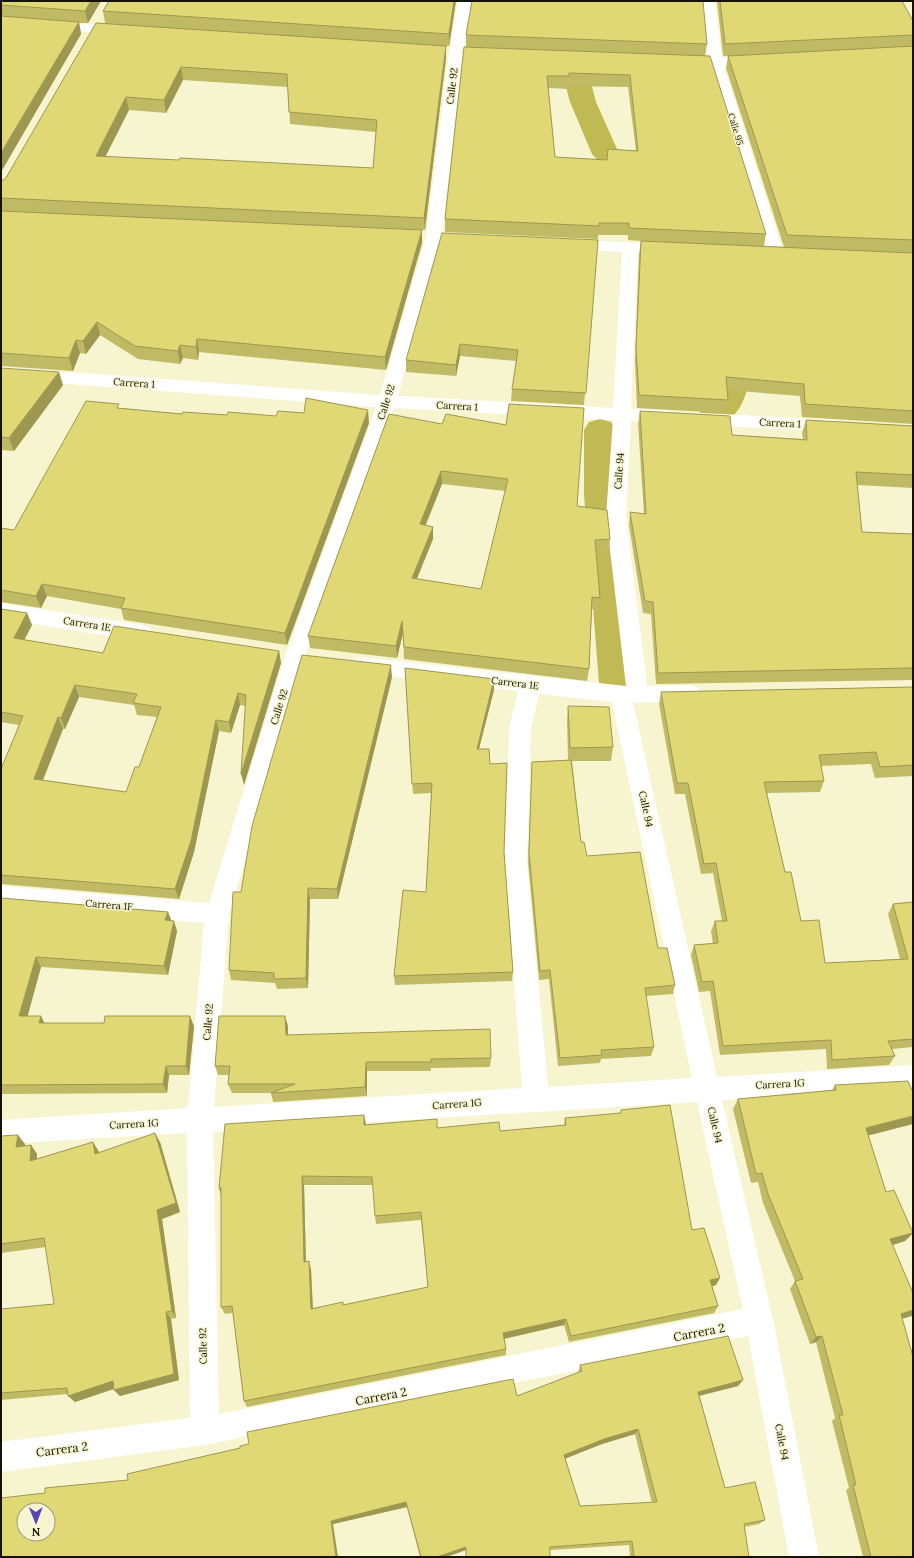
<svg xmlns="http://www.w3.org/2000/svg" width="914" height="1558" font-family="Lora,serif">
	<rect width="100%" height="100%" fill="#f7f5d0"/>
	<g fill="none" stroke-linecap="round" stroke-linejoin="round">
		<path fill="#c1b954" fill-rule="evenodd" d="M574 60 583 63 587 68 596 102 617 149 632 154 659 156 669 158 673 164 669 170C650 175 604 171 592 154L570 102 561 68 565 63Z
			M740 327 751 330 755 337C752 362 751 421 716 423 713 423 708 421 705 420L700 412C705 404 712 400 715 391L725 337 729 330Z
			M600 419 611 422 616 430 618 495 637 683 631 693 618 698 605 693 599 683 584 495V430L589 422Z"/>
		<path fill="#fff" fill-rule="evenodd" d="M458 1H472L463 53 442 237 398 396 613 408 622 252 568 249 562 248 560 244 562 240 568 239 675 245 677 249 675 253 669 254 638 253 631 409 668 411 674 413 677 417 674 421 668 423 631 421 626 516 647 686 690 685 697 687 701 693 697 699 690 701 633 703 717 1077 913 1065V1089L722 1100 773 1320 819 1557H789L748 1336 205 1445 1 1472V1442L190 1418 187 1133 1 1144V1120L188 1108 204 923 1 906V886L209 903 285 656 376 407 1 379V367L380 395 426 237 449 53ZM394 408 613 420 606 516 626 686 362 657 355 659 352 665 355 671 362 673 518 691 509 729 505 862 522 1088 214 1107 229 914 305 656ZM539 694 612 702 692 1078 548 1087 527 862 531 729ZM697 1102 743 1309 219 1414 213 1132Z
			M701 1H715L722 58 757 57 762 58 764 61 762 64 757 65 724 67 784 254 782 258 776 259 770 258 768 254 709 67 676 64 674 61 676 58 681 57 707 58Z
			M1 19 122 26 127 27 129 30 127 33 122 34 1 27Z
			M701 413 834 420 840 422 843 426 840 430 834 432 701 425 695 423 692 419 695 415Z
			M1 603 142 625 149 627 152 633 149 639 142 641 1 619Z"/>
	</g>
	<path fill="#c1ba64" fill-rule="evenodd" d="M1 1H101L88 23H79L81 34 1 172Z
		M109 1H456L449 46H446V58L425 230 207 220 422 230V243L386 370 199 352 198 360 183 358 180 364 138 359 100 335 86 354 80 353 73 371 1 366V180H4L7 176 105 23 103 11ZM183 80 288 87 290 124 376 132 373 168 105 157 129 110 166 113Z
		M717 1H902L913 21V424L802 417 800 396 727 390 728 400 725 413 637 408 635 361 639 254 641 241 628 240V235H598V239L445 232V219L466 47V35L707 44 705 56 766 234 764 246 784 247 726 68 728 56H723ZM568 86 628 87 636 151 607 160 555 157 548 88 568 89Z
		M598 240 584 405 511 401 512 389 516 361 460 356 456 376 406 372V360Z
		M1 368 63 385 14 451 1 450Z
		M120 408 182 414 276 416 369 423 287 645 124 620 121 609 47 596 41 608 1 602V528L14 530Z
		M640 411 732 435 803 439 802 433 806 420 913 426V488L857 485 862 532 913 534V680L656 684 651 614 643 613 629 525 630 512 644 514 638 424Z
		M389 414 577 506 610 539 609 551 596 552 600 598 598 610 592 609 589 669 587 681 404 659 403 633 397 658 310 648 308 636ZM442 484 505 491 481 589 417 579 433 539V527L425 525Z
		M1 609 27 613 32 625 24 640 103 653 279 651 281 663 244 785 245 706 240 705 231 733 219 731 194 852 179 899 1 884V769L19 725 1 722ZM79 697 134 705 137 715 157 717 139 767 126 792 43 780 63 729H65Z
		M405 668 494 690 479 749 490 764 504 852 513 972 512 981 395 985 394 976 426 892 431 793 413 794Z
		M392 677 338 899H310L308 988 277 989 275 983 231 980 229 970Z
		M913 687V776L875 778 871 764 821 766 824 781 820 792 767 793 785 872 801 921 825 963 900 959 888 914 893 904 913 902V1047L892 1049 895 1056 889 1065 827 1069 826 1049 720 1055 710 991 699 992 691 955 694 945 713 944 711 931 715 921H722L713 873 701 874 685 794H675L659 704 661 692Z
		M568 706 613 747 611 761H572L581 842 587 856 658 948 675 985 673 994 646 996 654 1047 651 1056 601 1059 600 1063 558 1066 549 979 539 980 528 862 532 762 568 760 567 720Z
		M1 898 168 912 171 921 177 931 168 975 41 967 27 1016H41L44 1023 194 1026 189 1075H169L167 1093 1 1094Z
		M288 1026V1035L491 1058 490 1067 431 1068V1071H367V1096L273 1102 271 1093H272H232L228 1084 229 1075H218L215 1066Z
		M835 1085 868 1135 886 1192 913 1233 905 1241 892 1245 913 1293V1315L912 1316 902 1318 913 1557H863L846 1490 849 1488 832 1421 835 1418 816 1342 810 1344 790 1289 795 1281 763 1203 758 1182 751 1183 733 1109 738 1099 832 1090Z
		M621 1110 692 1230 716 1285 712 1286 718 1306 714 1313 569 1342 564 1325 504 1339 506 1349V1355L247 1407 244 1401 233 1313 225 1314 221 1307V1194L219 1188 366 1125 500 1131 564 1125 565 1118 620 1114ZM304 1185H373L375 1216 376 1224 421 1220 428 1287 344 1305 313 1308 311 1269 306 1262Z
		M1 1136 25 1144V1146L31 1145 37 1154V1159L93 1142 99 1153 160 1142 180 1212 162 1219 176 1318 171 1319 179 1380 120 1396 114 1390V1389L75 1402 68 1394 1 1400V1309L54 1304 46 1247 1 1253Z
		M580 1365 743 1380 738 1386 699 1396 725 1488 765 1520 759 1524 744 1527 749 1557H630L629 1545 550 1550H466L446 1557H420L407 1507 333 1524 45 1493 128 1480 517 1396 578 1373ZM635 1434 652 1503 580 1506 565 1458 602 1444Z"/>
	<path fill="#9d9751" d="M91 1H101L88 23 85 11Z
		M454 1H456L449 46V34Z
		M79 22 81 34 1 172V153Z
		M446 46V58L425 230 424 218Z
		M181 67 183 80 166 113 164 100Z
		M126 97 129 110 99 169 96 156Z
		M422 230V243L386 370 385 357Z
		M97 322 100 335 86 354 83 341Z
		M197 339 199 352 198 360 196 347Z
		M76 340 80 353 73 371 69 358Z
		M460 344V356L456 376V365Z
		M180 345 183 358 180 364 178 351Z
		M59 372 63 385 14 451 9 438Z
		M368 410 369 423 287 645 285 633Z
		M441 471 442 484 421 537 420 524Z
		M433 527V539L412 590V578Z
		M42 584 47 596 41 608 36 596Z
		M27 613 32 625 19 650 14 638Z
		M402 621 403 633 397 658 396 646Z
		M279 651 281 663 244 785 241 774Z
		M391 665 392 677 338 899 337 889Z
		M494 679V690L476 760 477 749Z
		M75 685 79 697 65 729 61 718Z
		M238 693 240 705 231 733 229 722Z
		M58 717 63 729 39 790 34 779Z
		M216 720 219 731 194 852 179 899 175 889Z
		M308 888 310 899 308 988 306 978Z
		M168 912 172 922 165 920Z
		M174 921 177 931 168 975 164 966Z
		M36 957 41 967 25 1026 19 1016Z
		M41 1016 46 1026 39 1023Z
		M190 1016 194 1026 189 1075 186 1066Z
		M285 1016 288 1026V1044L286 1035Z
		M366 1062 367 1071V1096L365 1087Z
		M166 1066 169 1075 167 1093 163 1084Z
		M364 1115 366 1124 365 1134 364 1125Z
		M913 1116V1124L859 1138 866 1128Z
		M155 1133 160 1142 180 1212 162 1219 176 1318 172 1311 157 1210Z
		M18 1135 25 1144 23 1156 16 1147Z
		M93 1142 99 1152 101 1163 95 1154Z
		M31 1145 37 1154V1170L30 1161Z
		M302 1176 304 1185 306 1269 304 1262Z
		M219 1188H221L222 1197Z
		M913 1233 905 1241 883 1248 890 1239Z
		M309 1261 311 1269 313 1316 311 1309Z
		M720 1278 716 1285 706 1288 710 1280Z
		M913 1310V1315L912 1316 894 1321 901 1314Z
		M166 1312 171 1319 179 1380 120 1396 114 1390Z
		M566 1319 564 1325 502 1339 503 1333Z
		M822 1336 816 1342 810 1344 816 1337Z
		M743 1380 738 1386 694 1397 698 1392Z
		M113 1381 119 1387 75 1402 68 1396Z
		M638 1429 635 1434 602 1444 562 1460 564 1455 604 1439Z
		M406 1502 407 1507 333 1524 338 1557H336L331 1521Z
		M466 1547V1550L446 1557H437Z"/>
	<path fill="#e0d874" stroke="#9d9751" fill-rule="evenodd" d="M1 1H91L85 11 1 5Z
		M109 1H454L449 34 103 11Z
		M472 1H703L707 44 466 35Z
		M720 1H902L913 21V35L725 44Z
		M1 16 79 22 1 153Z
		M96 23 446 46 424 218 1 198V180H4L7 176ZM181 67 287 74 289 112 377 120 373 168 180 158 179 160 96 156 126 97 164 100Z
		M913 46V240L787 235 728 56Z
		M464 47 710 56 766 234 629 228V223H599V226L445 219ZM569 73 630 75 638 151 608 149 607 160 555 157 547 76H569Z
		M1 211 422 230 385 357 197 339 196 347 180 345 178 351 135 346 97 322 83 341 76 340 69 358 1 353Z
		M442 233 598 240 586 393 512 389 518 350 460 344 456 365 406 360Z
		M641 241 913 253V411L805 404 804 384 726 377 728 400 639 395 636 348Z
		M1 368 59 372 9 438 1 437Z
		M306 398 368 410 285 633 121 608 125 598 42 584 36 596 1 590V528L14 530 86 401 119 404 117 408 182 414 183 412 227 415 228 412 276 416 278 411 304 413Z
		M509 404 584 408 577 506 607 510 610 539 595 540 600 598 592 597 589 669 404 647 402 621 396 646 308 636 389 414 442 424 446 414 506 425ZM441 471 508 479 481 589 412 578 433 527 420 524Z
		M640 411 730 416 732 435 807 440 806 420 913 426V475L856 472 862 532 913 534V668L658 673 653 602 645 601 630 512 646 514Z
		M1 609 27 613 14 638 103 653 114 626 279 651 241 774 246 695 238 693 229 722 216 720 191 841 175 889 1 875V769L23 716 1 712ZM75 685 137 694 133 703 161 707 139 767H135L126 792 34 779 58 717 61 718Z
		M302 655 391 665 337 889 308 888 306 978 274 979V973L229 970 233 892H241L252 826Z
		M405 668 494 679 477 749H489L490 764 507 763 504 852 513 972 394 976 403 890 426 892 432 783 412 784Z
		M913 687V765L880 767 876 752 819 755 824 781 764 782 785 872H791L801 921 819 920 825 963 908 959 893 904 913 902V1039L888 1041 895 1056 832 1060 831 1040 723 1046 713 981 702 982 694 945 718 943 715 921H727L716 863 704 864 688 783H677L661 692Z
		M568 706 609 707 613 747 570 748Z
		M571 760 581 842H584L587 856 640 852 658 948H667L675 985 645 988 654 1047 601 1050 602 1055 560 1058 550 970 540 971 529 852 532 762Z
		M1 898 168 912 165 920 174 921 164 966 36 957 19 1016H41L39 1023H104L105 1016H190L186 1066H166L163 1084 1 1085Z
		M219 1016H285L286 1035 490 1029 491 1058 431 1059V1062H366L365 1087 271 1093 295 1084H228L230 1066H215Z
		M908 1081 913 1092V1116L866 1128 886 1192 894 1190 913 1233 890 1239 913 1293V1310L901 1314 913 1357V1557H871L853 1485H856L839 1415H843L822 1336 816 1337 795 1281 803 1279 768 1194 762 1173 756 1174 738 1099 836 1090 835 1085Z
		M670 1105 692 1230 704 1228 720 1278 710 1280 718 1306 571 1336 566 1319 503 1333 506 1349 244 1401 232 1306 221 1307V1188H219L225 1124 364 1115V1125L437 1119V1128L499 1122 500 1131 566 1125 565 1118 621 1113V1110ZM302 1176 372 1177 375 1216 421 1212 428 1287 343 1305V1302L311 1309 309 1261 304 1262Z
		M155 1133 176 1203 157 1210 172 1311 166 1312 174 1374 114 1390 113 1381 68 1396 67 1388 1 1393V1309L54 1304 44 1238 1 1244V1136L18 1135 16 1147 31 1145 30 1161 93 1142 95 1154Z
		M728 1336 743 1380 698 1392 725 1488 755 1482 765 1520 744 1524 749 1557H634L632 1541 550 1547V1557H466V1547L437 1557H421L406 1502 331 1521 336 1557H1V1498L45 1493V1488L128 1480 127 1474 240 1448V1446L249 1444 247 1432 513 1379 517 1396 582 1371 580 1365ZM638 1429 657 1502 580 1506 564 1455 604 1439ZM24 1510H48V1534H24Z"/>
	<g text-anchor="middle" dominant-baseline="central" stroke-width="3" stroke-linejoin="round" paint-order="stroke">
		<g font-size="9" fill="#141306" stroke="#f7f5d0">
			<text transform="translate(736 129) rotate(73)">Calle 95</text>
		</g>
		<g font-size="10" fill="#141306" stroke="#f7f5d0">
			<text transform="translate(452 86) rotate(-83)">Calle 92</text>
			<text transform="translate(134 383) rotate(4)">Carrera 1</text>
			<text transform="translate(386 402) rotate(-72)">Calle 92</text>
			<text transform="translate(457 406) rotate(3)">Carrera 1</text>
			<text transform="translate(780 423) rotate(3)">Carrera 1</text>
			<text transform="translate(619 471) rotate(-86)">Calle 94</text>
			<text transform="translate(87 624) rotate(9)">Carrera 1E</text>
			<text transform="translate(515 683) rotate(7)">Carrera 1E</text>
			<text transform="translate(279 707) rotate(-73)">Calle 92</text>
			<text transform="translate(646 809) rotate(78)">Calle 94</text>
			<text transform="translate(109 905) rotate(5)">Carrera 1F</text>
			<text transform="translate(208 1022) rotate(-85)">Calle 92</text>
			<text transform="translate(780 1084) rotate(-3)">Carrera 1G</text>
			<text transform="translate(457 1104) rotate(-4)">Carrera 1G</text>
			<text transform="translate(134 1124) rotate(-3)">Carrera 1G</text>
			<text transform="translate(715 1125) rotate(77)">Calle 94</text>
			<text transform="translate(203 1346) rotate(-91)">Calle 92</text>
			<text transform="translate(782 1442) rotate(79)">Calle 94</text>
		</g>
		<g font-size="12" fill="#141306" stroke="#f7f5d0">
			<text transform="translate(699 1332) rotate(-11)">Carrera 2</text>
			<text transform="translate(381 1396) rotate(-11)">Carrera 2</text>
			<text transform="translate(62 1449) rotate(-7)">Carrera 2</text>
		</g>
	</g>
	<rect width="914" height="1558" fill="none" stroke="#141306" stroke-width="4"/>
	<g transform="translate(36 1522) rotate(179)"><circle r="19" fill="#f7f5d0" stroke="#9c9b7f"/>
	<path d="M0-3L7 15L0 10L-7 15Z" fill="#5642ba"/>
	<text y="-6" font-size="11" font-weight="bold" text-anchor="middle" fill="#141306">N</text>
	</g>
</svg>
